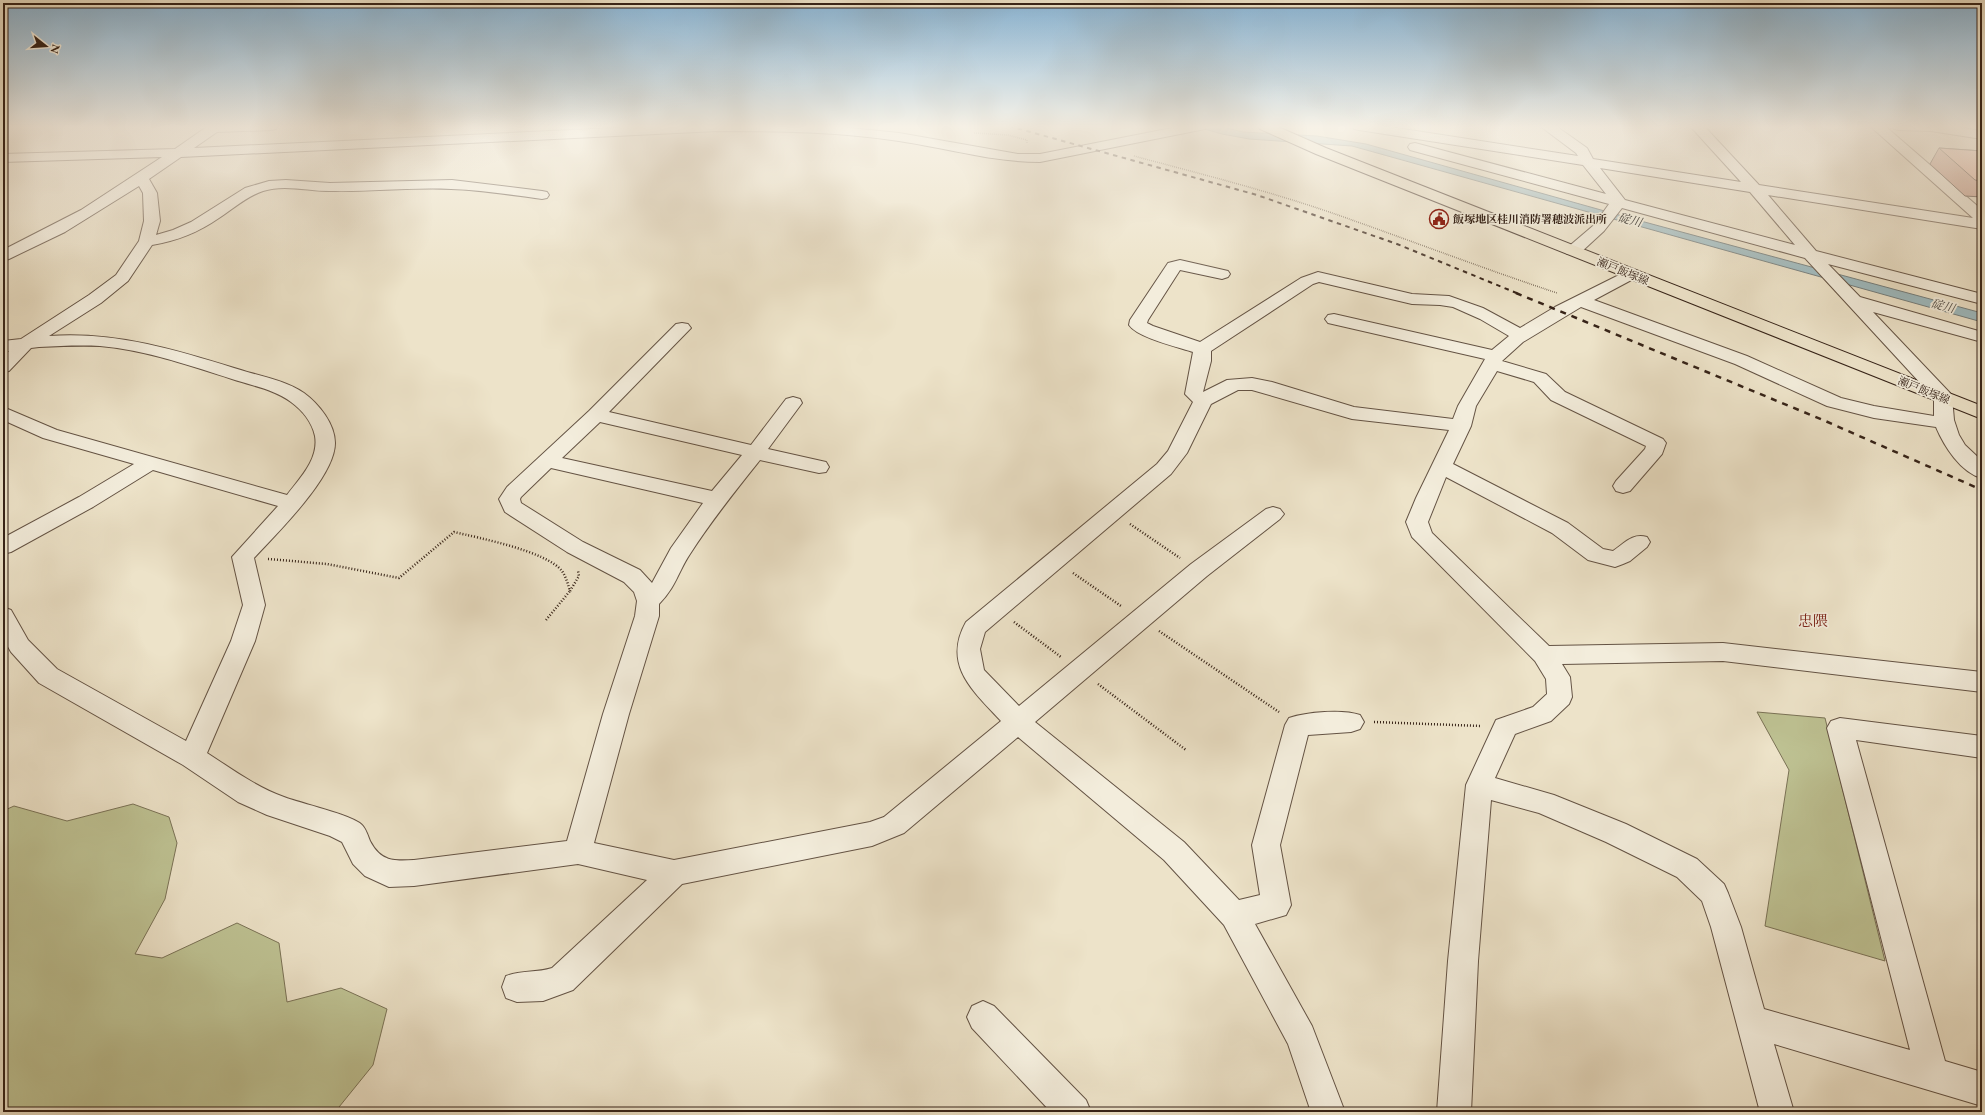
<svg xmlns="http://www.w3.org/2000/svg" width="1985" height="1115" font-family="'EB Garamond','Noto Serif JP',serif">
	<rect width="100%" height="100%" fill="#ede3c9"/>
	<filter id="stains"><feTurbulence type="fractalNoise" baseFrequency=".005" numOctaves="4"/><feColorMatrix values="0 0 0 0 .2 0 0 0 0 .09 0 0 0 0 .02 0 0 0 .5 -.17"/></filter>
	<radialGradient id="worn" r=".72"><stop offset=".6" stop-color="#630" stop-opacity="0"/><stop offset="1" stop-color="#630" stop-opacity=".3"/></radialGradient>
	<path fill="#bec293" stroke="#7a7256" d="M1757 712 1825 718 1885 961 1765 926 1789 770Z
		M133 804 169 817 177 843 165 899 135 954 162 958 237 923 279 943 287 1002 341 988 387 1009 373 1065 335 1112H3V811L14 806 67 821Z"/>
	<path fill="#9ebbc0" stroke="#747e7d" d="M1194 126H1219L1243 132 1317 136 1366 144 1626 217 1982 313V322L1352 146 1249 139 1222 134Z"/>
	<g fill="none" stroke-linecap="round" stroke-linejoin="round">
		<g stroke="#645344" stroke-width="2">
			<path id="minor" d="M208 126H278L276 129 271 130 217 132 194 148 656 126H831L899 133 1018 154H1040L1182 126H1207L1205 129 1040 162C992 162 946 148 899 141 839 132 778 131 717 131L181 157 149 179 157 193 160 221 156 235 173 230 191 222 245 188 269 181 286 180 330 183 452 180 542 191 547 192 549 195 547 198 542 199C512 195 482 190 451 189 411 187 370 192 330 191 308 191 284 184 263 191 247 196 233 209 219 218 199 232 177 241 152 245L128 281 101 303 49 336C117 331 180 351 244 371 264 377 286 381 304 393 319 404 335 424 335 443 335 477 277 533 254 558L265 605 255 641 207 753C232 769 256 787 284 797 299 803 353 815 362 825 366 829 368 836 370 841 381 862 394 861 414 860L567 841 603 714 635 616 637 601 634 592 624 582 567 552 505 512 499 499 507 487 589 411 676 324 682 323 688 324 691 328 609 412 751 445 786 399 793 397 800 399 802 403 768 449 826 462 829 467 826 472 819 473 760 460C736 490 711 521 690 554 678 572 676 587 659 604V616L629 714 594 843 674 860 870 822 884 817 1001 721C973 691 942 665 966 622L1157 464 1168 451 1193 402 1185 394 1193 352C1178 347 1138 338 1129 325L1130 320 1168 263 1180 260 1228 271 1230 274 1228 277 1222 279 1180 270 1148 320 1147 323 1153 326 1200 342 1301 278 1318 272 1412 294 1449 296 1483 308 1520 328 1555 307 1631 269 1637 271 1639 274 1637 277 1594 300 1747 356 1841 398 1874 406 1934 416V398L1805 258 1622 208 1604 231 1579 254H1567L1565 251 1567 248 1594 225 1609 204 1410 150 1408 147 1410 144 1415 143 1606 194 1583 165 1359 130 1354 129 1352 126H1384L1578 156 1576 153 1540 126H1556L1587 148 1593 159 1741 182 1690 126H1704L1759 185 1973 218 1870 126H1885L1982 210V229L1768 195 1816 251 1982 294V304L1828 264 1860 297 1982 332V342L1873 312 1950 393 1952 397 1954 420 1959 435 1965 445 1982 461V478C1961 473 1944 446 1936 427L1874 418 1827 406 1735 364 1581 307 1523 342 1502 361 1546 374 1565 392 1663 439 1666 443 1662 454 1630 491 1623 493 1616 491 1613 486 1616 481 1645 449 1646 446 1551 400 1534 382 1497 371 1476 406 1471 426 1453 464 1568 523 1603 549 1613 551C1625 543 1632 533 1647 537L1650 542 1647 547 1630 561 1623 564 1615 567 1588 560 1552 533 1446 477 1428 522 1432 533 1549 646 1723 643 1982 672V692L1723 661 1562 664 1570 677 1572 697 1569 704 1551 721 1515 734 1495 778 1554 795 1626 824 1697 859 1724 884 1728 893 1741 927 1764 1009 1910 1050 1827 728 1831 721 1840 718 1982 736V758L1856 740 1945 1061 1982 1072V1106L1774 1044 1794 1112H1760L1711 927 1702 901 1677 877 1606 842 1539 813 1491 800 1478 961 1471 1112H1437L1448 961 1466 785 1496 720 1533 707 1547 694 1546 679 1535 661 1412 537 1406 522 1416 498 1449 430 1352 419 1252 390H1238L1211 404 1187 453 1171 474 985 632 980 649 984 670 1019 706 1191 564 1266 509 1273 507 1280 509 1284 514 1280 519 1207 576 1035 722 1184 842 1239 900 1260 895 1252 845 1285 725 1289 718C1306 712 1343 709 1360 715L1364 722 1360 729 1351 732 1308 735 1280 845 1291 905 1286 915 1255 924 1312 1026 1345 1112H1311L1288 1044 1224 925 1164 860 1018 737 904 833 872 846 682 884 573 990 543 1001 517 1002 506 998 502 987 506 976C521 970 537 973 552 968L647 880 578 864 414 886 389 887 365 876 353 864 342 842 330 836 267 815 238 802 183 765 39 683 11 652 3 638V607L11 610 28 640 57 669 186 741 231 641 243 605 232 557 278 506 153 470 93 507 11 552 3 554V538L79 497 134 464 43 438 3 420V407L57 430 287 495C300 478 319 459 315 436 312 422 302 410 291 402 275 390 254 386 235 380 191 366 146 350 100 346 80 345 59 346 39 347L31 348 9 371 3 372V357L9 351H3V341L21 339 89 295 116 275 139 241 144 221 143 193 139 186 65 232 9 259 3 261V250L81 210 162 157 3 162V154L175 149ZM1600 168 1750 192 1795 245 1625 200ZM1319 282 1412 304 1440 305 1453 307 1480 319 1509 336 1492 350 1334 314 1328 315 1325 319 1328 323 1485 359 1458 406 1453 419 1354 407 1272 382 1252 378 1227 380 1203 392 1211 361V351L1313 284ZM600 422 742 455 712 491 562 458ZM551 468 703 503 671 548 652 583 640 570 583 542 521 503 520 499 521 497Z
				M1892 126H1950L1982 131V139L1931 131 1899 130 1894 129Z
				M983 1001 994 1006 1086 1100 1091 1112H1051L972 1028 967 1017 972 1006Z"/>
		</g>
		<g stroke="#362318" stroke-width="2">
			<path id="major" d="M1258 126H1276L1326 148 1982 406V419L1316 154 1260 129Z"/>
		</g>
		<path stroke="#362318" stroke-width="1.5" stroke-dasharray="0.5 1.5" stroke-linecap="butt" d="M974 133 1008 135 1027 140V144
			M1134 156C1201 174 1269 191 1335 214 1409 240 1482 268 1557 293"/>
		<path stroke="#362318" stroke-width="2.5" stroke-dasharray="1 2" stroke-linecap="butt" d="M1130 524 1180 558
			M268 559 327 564 399 578 454 532C479 538 546 551 562 571 566 577 568 584 570 591L579 576 578 571
			M1073 573 1121 606
			M546 620 570 591
			M1014 622 1061 657
			M1159 631 1279 712
			M1098 684 1186 750
			M1374 722 1481 726"/>
		<use href="#minor" fill="#f3eddc" fill-rule="evenodd"/>
		<use href="#major" fill="#ede3c9" fill-rule="evenodd"/>
		<path stroke="#362318" stroke-width="2" stroke-dasharray="4.5 4.5" stroke-linecap="butt" d="M1009 126 1257 195 1397 244 1519 294"/>
		<path stroke="#362318" stroke-width="2.5" stroke-dasharray="6 6" stroke-linecap="butt" d="M1516 293 1823 420 1982 490"/>
	</g>
	<path fill="#c89684" stroke="#362318" d="M1977 126H1982V128L1979 127Z
		M1939 148 1982 151V197L1965 196 1930 164Z"/>
	<path fill="#e8ae9a" stroke="#362318" d="M1939 148 1982 151V181L1975 180Z"/>
	<linearGradient id="sky" x2="0" y2="1"><stop stop-color="#8ab7d8"/><stop offset="0.45" stop-color="#f7f2e7"/><stop offset="1" stop-color="#f7f2e7" stop-opacity="0"/></linearGradient>
	<rect width="1985" height="282" fill="url(#sky)"/>
	<defs>
		<g id="civic-ring" transform="scale(1)"><circle r="9.5" fill="#f3eddc" stroke="#8f2418" stroke-width="1.5"/><path d="M-.6-6.5H3V-4.5H.6V-3L4-1V1h2V6H-6V1h2V-1L-.6-3ZM-1.2 2.5V6h2.4V2.5Z" fill="#8f2418"/></g>
	</defs>
	<g fill-rule="evenodd">
		<use href="#civic-ring" x="1439" y="219"/>
	</g>
	<g text-anchor="middle" dominant-baseline="central" stroke-width="3.5" stroke-linejoin="round" paint-order="stroke">
		<g font-size="11" font-weight="bold" fill="#362318" stroke="#f3eddc" text-anchor="start">
			<text x="1453" y="219">飯塚地区桂川消防署穂波派出所</text>
		</g>
		<g font-size="11" fill="#362318" stroke="#f3eddc">
			<text transform="translate(1623 271) rotate(22)">瀬戸飯塚線</text>
			<text transform="translate(1924 390) rotate(22)">瀬戸飯塚線</text>
		</g>
		<g font-size="12" font-style="italic" fill="#55514a" stroke="#f3eddc">
			<text transform="translate(1630 220) rotate(15)">碇川</text>
			<text transform="translate(1943 306) rotate(15)">碇川</text>
		</g>
		<g font-size="15" fill="#7a1f14" stroke="#f3eddc">
			<text x="1813" y="620">忠隈</text>
		</g>
	</g>
	<rect width="1985" height="1115" fill="none" stroke="#ede3c9" stroke-width="16"/>
	<rect x="4" y="4" width="1977" height="1107" fill="none" stroke="#362318" stroke-width="2"/>
	<rect x="8" y="8" width="1969" height="1099" fill="none" stroke="#362318"/>
	<g transform="translate(46 46) rotate(107)" stroke="#f3eddc" stroke-width="3" paint-order="stroke">
	<path d="M0-3L7 15L0 10L-7 15Z" fill="#362318"/>
	<text y="-6" font-size="11" font-weight="bold" text-anchor="middle" fill="#362318">N</text>
	</g>
	<rect width="100%" height="100%" filter="url(#stains)"/>
	<rect width="100%" height="100%" fill="url(#worn)"/>
</svg>
